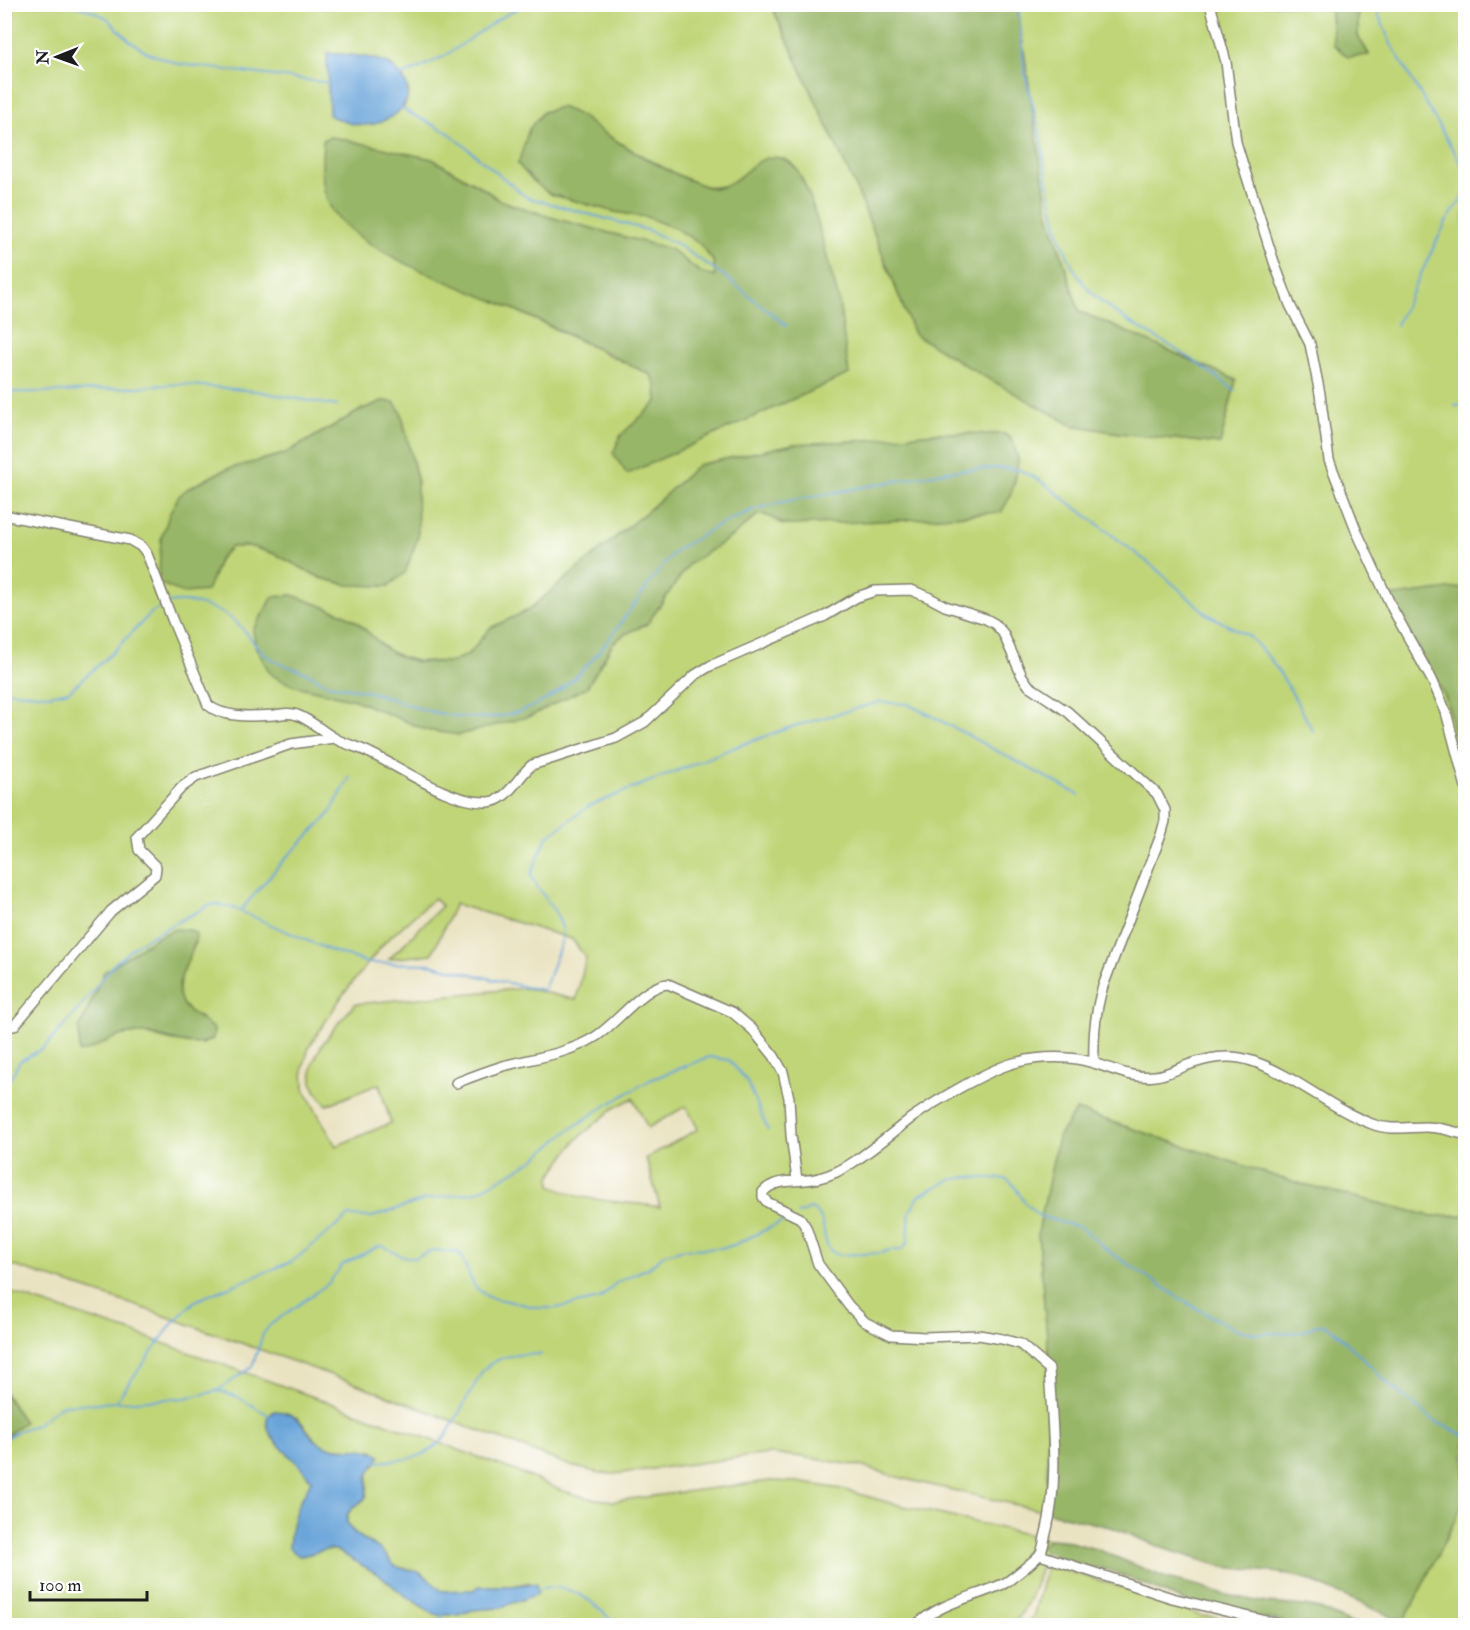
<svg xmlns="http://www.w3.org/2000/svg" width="1470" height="1630" font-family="'IM FELL Double Pica',serif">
	<rect width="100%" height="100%" fill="#fff"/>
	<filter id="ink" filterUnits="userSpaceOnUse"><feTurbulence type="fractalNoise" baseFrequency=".0167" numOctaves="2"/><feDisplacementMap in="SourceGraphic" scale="12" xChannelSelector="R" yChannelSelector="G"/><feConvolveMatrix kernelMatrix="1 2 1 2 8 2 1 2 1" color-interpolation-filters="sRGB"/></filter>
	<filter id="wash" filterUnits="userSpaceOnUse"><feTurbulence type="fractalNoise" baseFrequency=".008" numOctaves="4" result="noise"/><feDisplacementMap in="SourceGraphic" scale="24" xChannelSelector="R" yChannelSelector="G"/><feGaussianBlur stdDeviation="1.35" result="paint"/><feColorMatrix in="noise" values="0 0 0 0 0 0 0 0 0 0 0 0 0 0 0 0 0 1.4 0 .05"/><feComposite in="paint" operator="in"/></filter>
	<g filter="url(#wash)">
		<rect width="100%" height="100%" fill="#eae3c2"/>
		<path fill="#c0d578" stroke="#6e784a" stroke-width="1.5" fill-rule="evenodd" d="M4 5H771L857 190 914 334 1072 425 1120 433 1220 444 1236 380 1079 311 1048 212 1017 5H1330L1334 45 1348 57 1369 54 1358 36V5H1465V587L1388 597 1446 698 1465 782V1215L1431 1216 1290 1181 1076 1110 1058 1138 1038 1233 1049 1359 1047 1512 901 1478 860 1466 796 1456 768 1454 614 1474 599 1473 571 1466 362 1386 137 1306 5 1263ZM370 58 389 64 403 78 409 93 404 108ZM601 131C621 144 694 188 713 187 726 187 733 182 743 175L847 360 849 374 633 424 657 402 656 386 651 375 513 309 393 257 324 191 323 140 329 137 432 159 484 189 499 200 553 218 670 249 700 272 715 277 714 262 699 243 677 229 647 217 615 212 550 194 533 181 518 164ZM382 401 394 403 401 412 417 479 388 586 349 585 321 578 275 554 249 546 231 547 220 558 207 591 159 575 187 489 224 470 284 454 361 410ZM934 433 1004 434 1011 438 1018 459 1014 484 967 515 782 525 770 515 759 514 734 535 689 564 647 624 625 634 613 643 587 687 574 694 426 730 355 700 292 685 264 660 256 648 281 597 292 595 344 614 357 622 386 649 401 657 417 661 452 662 470 653 490 628 527 611 652 507 698 465 794 444 856 441ZM434 898 442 906 389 959 432 954 455 904 572 939 586 958 576 1000 526 988 355 1004C338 1025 300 1060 315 1090 318 1095 323 1100 327 1105L379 1084 391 1123 336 1146 304 1089 303 1069 309 1047 342 996 385 942ZM155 938 196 943C187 959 169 993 186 1009 190 1013 197 1015 202 1018L204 1044 173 1041 140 1033 122 1035 103 1041 79 1027 83 1021 104 972ZM633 1098 648 1128 686 1106 698 1129 646 1158 660 1207C628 1201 578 1203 551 1185L550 1177 576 1140 614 1108Z
			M5 1291 129 1331 353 1411 521 1473 560 1490 587 1498 614 1501 770 1481 797 1482 841 1489 894 1504 1048 1539C1041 1569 1033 1601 1013 1625H5V1437L23 1422 5 1393ZM297 1417C304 1424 309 1433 316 1440 329 1453 356 1449 374 1450L377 1464 371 1469 368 1476 367 1495 364 1500 356 1504 348 1514 347 1521 350 1528 359 1536 383 1552 395 1566 421 1573 441 1591 473 1590 480 1586H512L530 1582 499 1608 472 1610 459 1615H435L400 1592 381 1576 336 1550 324 1549 300 1502 307 1492 311 1480 296 1460 272 1438Z
			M1465 1500V1625H1413L1404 1622Z
			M1047 1565 1158 1598 1201 1616 1250 1620 1272 1626H1027L1034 1614Z"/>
		<path fill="#98b668" stroke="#5a6942" stroke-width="1.5" d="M771 5H1017L1048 212 1079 311 1236 380 1220 444 1120 433 1072 425 980 374 914 334 857 190Z
			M1330 5H1358V36L1369 55 1348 57 1334 45Z
			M560 107C582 114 585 120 602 132 629 150 677 178 708 187 738 195 750 151 780 158 791 160 798 170 802 179 814 202 819 229 826 253 830 270 836 286 839 302 843 326 845 350 849 374L627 474 613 453 621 435 657 402 656 386 651 375C605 353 559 329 511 308 463 287 362 254 333 211 319 191 322 162 323 140L329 137 338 138 432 159 484 189 499 200 553 218 670 249 700 272 715 277 714 262 699 243 677 229 647 217 615 212 550 194 533 181 518 164 529 129 543 112Z
			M382 401 394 402 401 412 417 479 418 537 405 573 388 586 349 585 321 578 275 554 249 546 231 547 220 558 207 591 183 593 157 582 159 575 161 539 169 515 178 497 187 489 224 470 284 454 361 410Z
			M934 433 1004 434 1011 438C1013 445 1018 454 1018 461 1017 478 1011 499 1001 512L904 520 792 525C778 525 775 516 759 514L734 535 689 564 647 624 625 634 613 643 587 687 531 716 459 735 426 730 355 700 292 685 277 678 270 673 256 648 253 630 273 597 292 595 344 614 357 622 386 649 401 657 417 662H452L470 653 490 628 527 611 652 507 698 465 794 444 856 441Z
			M1465 587V782L1446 698 1388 597Z
			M175 929 190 930 196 934C196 958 167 982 184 1006 187 1011 207 1023 214 1029L213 1039C190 1052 165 1034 141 1033 114 1032 102 1048 79 1053V1027L83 1021 104 972 155 938Z
			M1076 1110 1290 1181 1431 1216 1465 1215V1500L1404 1622 1303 1578 1280 1573 1224 1567 1162 1548 1114 1528 1047 1512 1049 1359 1038 1233 1058 1137Z
			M4 1393 24 1422 5 1437H4Z
			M1050 1539 1063 1540 1099 1550 1166 1578 1203 1587 1217 1593 1266 1603 1305 1606 1319 1609 1355 1625H1296L1281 1621 1206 1610 1109 1570C1086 1567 1059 1561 1039 1547Z"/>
		<path fill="#69a4d9" stroke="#42607a" stroke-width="1.5" d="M327 53C347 55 368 55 387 63 392 65 396 71 400 75 421 98 396 119 374 124 358 127 342 122 329 115Z
			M274 1411C308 1412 303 1439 326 1446 344 1452 366 1444 380 1456 377 1464 371 1468 368 1475 366 1482 369 1491 365 1498 361 1504 352 1506 348 1513 339 1531 372 1542 382 1551 386 1555 390 1561 394 1565 401 1570 413 1569 421 1573 429 1577 435 1586 442 1591L473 1590 480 1586H512L536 1583 538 1594 499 1608 472 1610 459 1615H435L400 1592 381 1576 336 1550C323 1547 313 1555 299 1556L289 1548C290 1533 293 1515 300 1501 305 1493 308 1489 311 1480 300 1460 264 1441 267 1418Z"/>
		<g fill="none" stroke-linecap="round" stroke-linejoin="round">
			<path stroke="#69a4d9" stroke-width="2" d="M70 4 92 11 107 18 130 41 148 53 179 64 330 83
				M1018 4C1022 29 1021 53 1026 77 1030 97 1036 115 1040 135 1049 185 1054 255 1092 293 1117 318 1150 333 1179 351 1199 363 1217 377 1235 391
				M1374 4 1391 44 1466 172
				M400 77 445 56 500 18 526 4
				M400 108 449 133 526 197 647 230 675 243 723 275 787 326
				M1396 325 1446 222 1466 193
				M4 392H63L181 384 255 391 337 406
				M1455 406 1466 405
				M169 603C191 599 220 608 237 623 248 633 255 647 267 656 279 665 295 668 309 674 317 677 319 682 328 684 344 688 361 689 377 694 397 700 417 709 438 713 562 742 604 639 668 559L677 550 715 527 752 510 778 503 949 471 1000 468 1020 470 1041 481 1154 567 1207 614 1250 637 1270 659 1288 686 1313 731
				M4 691 49 695 69 691 110 655 152 612 164 605
				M240 911 284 860 329 815 350 777
				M4 1089 20 1061 44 1048 78 1010 113 965 136 945 151 936 208 906 215 904 233 908 329 950 368 963 429 964 525 987 544 990 562 940 563 930 557 915 533 880 531 874 547 837 589 806 733 748 791 727 879 702 907 704 934 717 1079 795
				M798 1214 811 1209C831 1217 817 1248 838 1255L881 1253 890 1250H902L908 1242 910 1211 920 1195 950 1180 967 1177 1006 1179 1012 1183 1026 1204 1039 1216 1082 1228 1111 1253 1187 1303 1227 1325 1242 1331 1260 1334 1301 1332 1314 1326 1325 1325 1337 1333 1391 1386 1434 1421 1466 1436
				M218 1391 236 1396 272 1417
				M116 1401 172 1324 195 1301 293 1261 349 1216 372 1217 428 1199 477 1192 532 1161 568 1131 597 1111 650 1080 709 1057 729 1060 746 1080 768 1130
				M4 1439 20 1430 36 1425 59 1407 64 1405 185 1398 217 1391 252 1367 263 1334 270 1325 329 1283 342 1265 377 1247 383 1246 401 1256 414 1258 433 1250 460 1253 474 1286 488 1297 540 1308H556L600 1299 617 1282 648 1268 665 1254 685 1249 721 1248 734 1245 790 1218
				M377 1462C406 1459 425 1461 446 1436L483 1370C502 1353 517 1355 541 1354
				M537 1589C570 1582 595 1601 616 1626
				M440 1626 443 1615"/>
		</g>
	</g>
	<g filter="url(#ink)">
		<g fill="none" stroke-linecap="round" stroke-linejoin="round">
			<g stroke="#83806f" stroke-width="12">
				<path id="minor" d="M1210 4 1226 62 1236 142 1244 168 1274 262 1290 305 1310 344 1320 394 1329 460 1357 532 1392 608 1433 682 1446 712 1466 787
					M4 515 130 540 142 547 147 554 172 619 208 705C224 719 255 716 275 715 282 714 290 712 297 715 311 720 323 732 336 739 347 745 359 747 370 753 402 768 451 804 488 802 508 801 518 776 532 765L616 738 645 722 695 675 710 666 825 616 857 597 875 591 911 590 928 597 945 606 986 619 995 624 1003 633 1022 676 1029 686 1068 712 1157 794 1165 810V821L1161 835 1103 986C1095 1012 1093 1035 1094 1062
					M14 1026 111 911 155 875 156 867 139 850 137 837 182 787 196 777 291 744 334 738
					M456 1083C471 1077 487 1071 503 1066 534 1058 568 1054 595 1037 618 1023 644 985 668 984L732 1012 752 1029 774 1056 783 1072 789 1098 791 1135 797 1180
					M1040 1555 1172 1598 1287 1626
					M915 1626C942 1601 974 1598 1005 1583 1009 1581 1038 1558 1040 1554 1043 1550 1044 1542 1045 1537 1060 1482 1052 1425 1049 1369L1020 1344 1002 1339 979 1335 925 1337 891 1335 865 1322 849 1306 818 1264 806 1227 800 1218 767 1202 763 1197V1192C776 1177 802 1183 819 1178 831 1175 842 1170 852 1163 872 1150 891 1134 910 1119 934 1102 990 1068 1018 1062 1034 1058 1052 1057 1068 1058 1099 1059 1123 1080 1155 1076 1166 1075 1175 1070 1185 1066 1207 1058 1229 1053 1252 1061 1295 1075 1329 1108 1372 1124 1390 1131 1407 1127 1426 1127 1440 1127 1452 1131 1466 1135"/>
			</g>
			<use href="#minor" stroke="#fff" stroke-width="9"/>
		</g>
	</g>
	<rect width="1470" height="1630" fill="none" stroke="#fff" stroke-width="24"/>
	<g transform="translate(57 57) rotate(269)" stroke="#ffffff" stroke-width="4.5" paint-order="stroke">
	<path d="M0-4.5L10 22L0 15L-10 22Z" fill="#1c1c1c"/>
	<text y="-9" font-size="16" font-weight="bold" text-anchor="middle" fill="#1c1c1c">N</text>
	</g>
	<path d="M30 1591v9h117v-9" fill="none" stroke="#1c1c1c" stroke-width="3"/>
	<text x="39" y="1591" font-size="18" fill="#1c1c1c" stroke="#ffffff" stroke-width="4.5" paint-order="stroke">100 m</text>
</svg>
